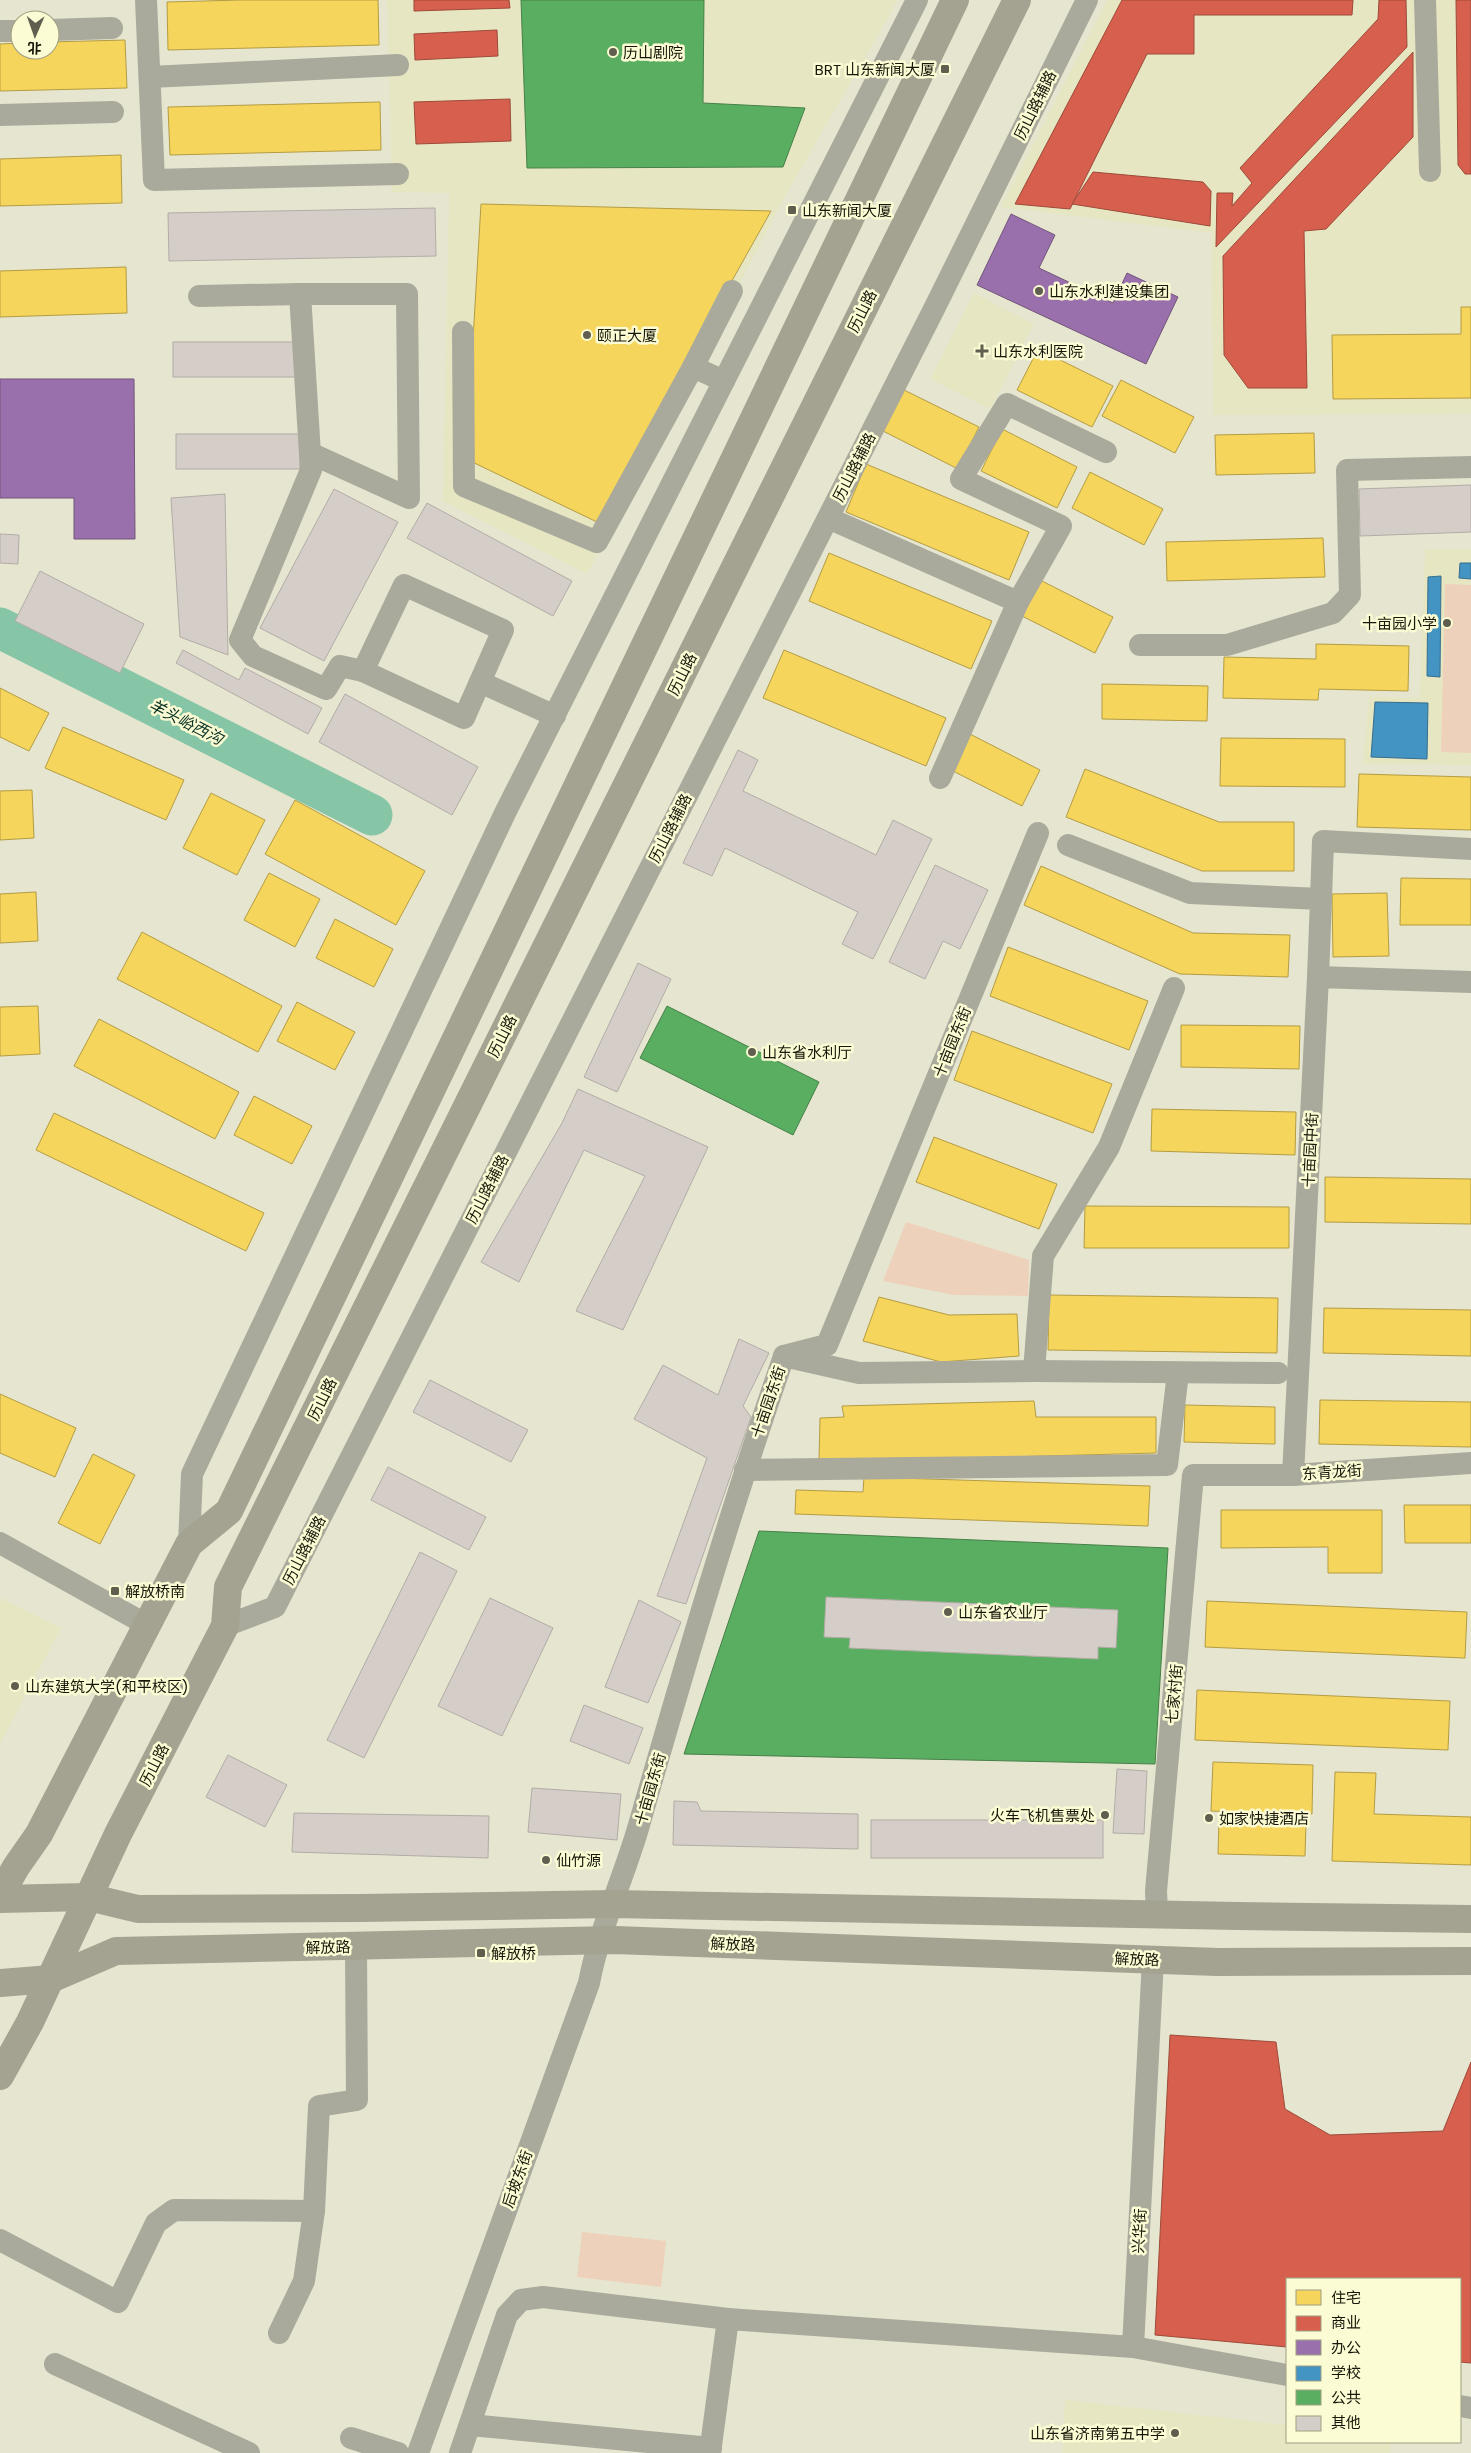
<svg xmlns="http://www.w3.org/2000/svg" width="1471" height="2453" font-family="Poppins,'Noto Sans SC',sans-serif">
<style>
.built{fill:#e6e6c3}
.green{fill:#eed1ba}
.homes{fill:#f6d55c;stroke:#b39c43}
.shops{fill:#d6604d;stroke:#9d4a39}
.offices{fill:#9970ab;stroke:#72557a}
.schools{fill:#4393c3;stroke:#366e8b}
.public{fill:#5aae61;stroke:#468047}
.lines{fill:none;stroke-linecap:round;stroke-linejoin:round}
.river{stroke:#86c6a7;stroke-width:41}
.building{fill:#d5cec8;stroke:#b2aca6}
.minor{stroke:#aaaa9c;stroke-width:22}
.major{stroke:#a4a391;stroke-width:28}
.poi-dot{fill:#5f5e4f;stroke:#fbfbd4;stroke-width:2}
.labels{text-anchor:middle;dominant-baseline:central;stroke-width:5;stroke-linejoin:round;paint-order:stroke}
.poi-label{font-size:15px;fill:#171609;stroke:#fbfbd4;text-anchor:start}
.street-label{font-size:15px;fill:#171609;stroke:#fbfbd4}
.water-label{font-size:16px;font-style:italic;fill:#093325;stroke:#fbfbd4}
</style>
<rect width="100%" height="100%" fill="#e5e5d0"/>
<!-- built -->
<g class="built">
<path d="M 387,0 L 898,0 L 783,200 L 587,574 L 443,501 L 449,193 L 392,192 Z"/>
<path d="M 1107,0 L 1471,0 L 1471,414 L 1213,415 L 1212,233 L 1001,207 Z"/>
<path d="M 974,293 L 1034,324 L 990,409 L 930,379 Z"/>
<path d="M 1425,549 L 1471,549 L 1471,765 L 1363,764 L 1369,697 L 1420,698 Z"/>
<path d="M 0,1598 L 61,1628 L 0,1744 Z"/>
<path d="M 1065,2400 L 1287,2425 L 1287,2442 L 1391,2442 L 1390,2453 L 1062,2453 Z"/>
</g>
<!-- green -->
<g class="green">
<path d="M 1445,584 L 1471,585 L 1471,753 L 1441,752 Z"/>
<path d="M 906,1222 L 1029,1260 L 1028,1296 L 954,1295 L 883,1281 Z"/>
<path d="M 582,2232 L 666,2241 L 661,2287 L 577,2277 Z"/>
</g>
<!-- homes -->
<g class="homes">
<path d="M 240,0 L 378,0 L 379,45 L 168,50 L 167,2 Z"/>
<path d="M 125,40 L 127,88 L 0,91 L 0,44 L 20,43 L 20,50 L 50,50 L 50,42 Z"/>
<path d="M 380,102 L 381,150 L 170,155 L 168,107 Z"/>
<path d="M 121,155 L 122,203 L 0,206 L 0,159 Z"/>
<path d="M 481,204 L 771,211 L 597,522 L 466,459 Z"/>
<path d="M 126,267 L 127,313 L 0,317 L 0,271 Z"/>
<path d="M 1461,307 L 1471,307 L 1471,398 L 1333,399 L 1332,335 L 1461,334 Z"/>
<path d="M 1038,349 L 1113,386 L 1092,427 L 1017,390 Z"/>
<path d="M 1121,380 L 1194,417 L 1175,453 L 1102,416 Z"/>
<path d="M 904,390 L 979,427 L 958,469 L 883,431 Z"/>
<path d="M 1002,429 L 1077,467 L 1057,508 L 981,471 Z"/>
<path d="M 1314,433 L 1315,473 L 1216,475 L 1215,435 Z"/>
<path d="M 866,464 L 1029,532 L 1009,580 L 846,512 Z"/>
<path d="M 1090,472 L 1163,509 L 1144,545 L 1072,508 Z"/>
<path d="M 1323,538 L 1325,577 L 1167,581 L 1166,542 Z"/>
<path d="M 829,553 L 992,621 L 971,669 L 809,601 Z"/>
<path d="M 1040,580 L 1113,617 L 1095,653 L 1022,616 Z"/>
<path d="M 1316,644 L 1409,646 L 1408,691 L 1319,689 L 1318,700 L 1223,698 L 1224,657 L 1316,659 Z"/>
<path d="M 784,650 L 946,718 L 926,766 L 763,698 Z"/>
<path d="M 1102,684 L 1208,686 L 1207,721 L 1102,719 Z"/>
<path d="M 0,688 L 49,713 L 29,751 L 0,737 Z"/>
<path d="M 63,727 L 184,780 L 166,820 L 45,768 Z"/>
<path d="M 968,733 L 1040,770 L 1022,806 L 949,769 Z"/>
<path d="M 1221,738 L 1345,739 L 1345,787 L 1220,786 Z"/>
<path d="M 1085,769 L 1219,822 L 1294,822 L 1294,871 L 1202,871 L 1066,817 Z"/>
<path d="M 1359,774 L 1471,777 L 1471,830 L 1357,827 Z"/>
<path d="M 32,790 L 34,838 L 0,840 L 0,791 Z"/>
<path d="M 211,793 L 265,820 L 237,875 L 183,848 Z"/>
<path d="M 295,800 L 425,871 L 396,925 L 265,854 Z"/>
<path d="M 1041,866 L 1193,933 L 1290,935 L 1288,977 L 1180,974 L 1024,905 Z"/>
<path d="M 269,873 L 320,899 L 295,947 L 244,920 Z"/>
<path d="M 1401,878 L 1471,879 L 1471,925 L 1400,925 Z"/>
<path d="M 36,892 L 38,941 L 0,943 L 0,894 Z"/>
<path d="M 1387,893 L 1389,956 L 1333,957 L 1332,894 Z"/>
<path d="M 335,919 L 393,949 L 374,987 L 316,958 Z"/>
<path d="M 142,932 L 282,1006 L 258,1052 L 117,979 Z"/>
<path d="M 1008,947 L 1148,1001 L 1129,1050 L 990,996 Z"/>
<path d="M 297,1002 L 355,1032 L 335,1070 L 277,1041 Z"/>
<path d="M 38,1006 L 40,1054 L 0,1056 L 0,1007 Z"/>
<path d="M 99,1019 L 239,1092 L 215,1139 L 74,1066 Z"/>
<path d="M 1181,1025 L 1300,1026 L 1299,1069 L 1181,1067 Z"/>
<path d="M 972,1031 L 1112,1084 L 1093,1133 L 954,1080 Z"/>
<path d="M 254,1096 L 312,1126 L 292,1164 L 234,1135 Z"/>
<path d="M 1152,1109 L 1296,1112 L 1295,1155 L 1151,1151 Z"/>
<path d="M 54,1113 L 264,1213 L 246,1251 L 36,1150 Z"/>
<path d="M 934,1137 L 1057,1184 L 1039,1229 L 916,1182 Z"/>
<path d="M 1325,1177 L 1471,1179 L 1471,1224 L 1325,1222 Z"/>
<path d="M 1085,1206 L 1289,1207 L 1289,1248 L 1084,1248 Z"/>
<path d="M 1049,1295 L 1278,1298 L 1277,1353 L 1048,1350 Z"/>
<path d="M 879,1297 L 949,1315 L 1017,1314 L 1019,1356 L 941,1362 L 863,1341 Z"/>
<path d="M 1324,1308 L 1471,1310 L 1471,1356 L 1323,1353 Z"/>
<path d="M 0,1394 L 76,1428 L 55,1477 L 0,1453 Z"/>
<path d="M 1320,1400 L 1471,1402 L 1471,1447 L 1319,1444 Z"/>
<path d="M 1034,1401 L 1036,1417 L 1156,1417 L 1156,1453 L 819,1462 L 820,1418 L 844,1417 L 842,1406 Z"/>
<path d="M 1185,1405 L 1275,1407 L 1275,1444 L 1184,1442 Z"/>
<path d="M 93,1454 L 135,1475 L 100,1544 L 58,1523 Z"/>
<path d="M 864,1477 L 1150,1486 L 1148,1526 L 795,1514 L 796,1490 L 863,1492 Z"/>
<path d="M 1404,1505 L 1471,1505 L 1471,1543 L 1405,1543 Z"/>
<path d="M 1221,1510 L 1382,1510 L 1382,1573 L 1328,1573 L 1328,1547 L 1221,1548 Z"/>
<path d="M 1207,1601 L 1467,1612 L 1465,1658 L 1205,1647 Z"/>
<path d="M 1197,1690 L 1450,1701 L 1448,1750 L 1195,1740 Z"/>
<path d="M 1213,1762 L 1313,1765 L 1312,1814 L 1211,1811 Z"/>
<path d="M 1335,1772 L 1376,1773 L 1374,1814 L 1471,1817 L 1471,1865 L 1332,1861 Z"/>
<path d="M 1219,1821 L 1306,1823 L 1305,1856 L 1218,1854 Z"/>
</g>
<!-- shops -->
<g class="shops">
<path d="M 414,0 L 509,0 L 510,8 L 414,11 Z"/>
<path d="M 1122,0 L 1353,0 L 1352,15 L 1194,15 L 1194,54 L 1147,54 L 1070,209 L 1015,204 Z"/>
<path d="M 1379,0 L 1406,0 L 1407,47 L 1216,247 L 1217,193 L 1233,193 L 1232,206 L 1252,183 L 1240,168 L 1378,19 Z"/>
<path d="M 1456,0 L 1471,0 L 1471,174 L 1465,174 L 1458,165 Z"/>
<path d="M 497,30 L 498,56 L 415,60 L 414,34 Z"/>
<path d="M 1413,52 L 1413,137 L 1326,229 L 1304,231 L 1307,388 L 1248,388 L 1224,355 L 1223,256 Z"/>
<path d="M 510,99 L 511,141 L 416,144 L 414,102 Z"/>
<path d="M 1093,172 L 1203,182 L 1211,191 L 1210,226 L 1072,204 Z"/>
<path d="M 1170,2035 L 1276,2042 L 1285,2109 L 1330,2135 L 1443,2131 L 1471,2062 L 1471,2363 L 1460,2362 L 1460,2279 L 1287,2279 L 1287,2347 L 1155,2335 Z"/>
</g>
<!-- offices -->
<g class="offices">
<path d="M 1011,214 L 1055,235 L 1039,268 L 1113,303 L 1127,273 L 1178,297 L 1146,364 L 977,285 Z"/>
<path d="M 0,379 L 134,379 L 135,539 L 74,539 L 74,498 L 0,498 Z"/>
</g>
<!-- schools -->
<g class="schools">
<path d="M 1460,563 L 1471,563 L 1471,579 L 1459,578 Z"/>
<path d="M 1441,576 L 1440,677 L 1427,676 L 1428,577 Z"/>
<path d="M 1375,702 L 1428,703 L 1427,759 L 1371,757 Z"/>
</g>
<!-- public -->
<g class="public">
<path d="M 521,0 L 704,0 L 703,103 L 805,108 L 783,167 L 527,168 Z"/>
<path d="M 667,1006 L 819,1082 L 793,1135 L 640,1058 Z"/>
<path d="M 759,1531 L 1168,1548 L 1155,1764 L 684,1754 Z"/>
</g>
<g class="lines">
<!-- river -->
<path class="river" d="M 0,628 L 372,815"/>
</g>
<!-- building -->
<g class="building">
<path d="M 435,208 L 436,256 L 169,261 L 168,213 Z"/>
<rect x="173" y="342" width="124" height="35"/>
<rect x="176" y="434" width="124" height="35"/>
<path d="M 1471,485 L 1471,532 L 1360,536 L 1359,489 Z"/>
<path d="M 334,489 L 398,522 L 324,661 L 260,628 Z"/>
<path d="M 225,494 L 228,655 L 180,637 L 171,498 Z"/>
<path d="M 427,503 L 572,581 L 553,616 L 407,538 Z"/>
<path d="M 0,534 L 19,535 L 18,564 L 0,563 Z"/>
<path d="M 40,571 L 144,624 L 120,673 L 15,621 Z"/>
<path d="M 183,650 L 239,680 L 245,668 L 322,708 L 308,734 L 176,663 Z"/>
<path d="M 345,694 L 478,767 L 452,815 L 319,742 Z"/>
<path d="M 738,750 L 758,760 L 743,791 L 876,855 L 893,820 L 932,839 L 873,959 L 842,944 L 858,912 L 725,848 L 712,876 L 683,863 Z"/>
<path d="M 935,865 L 988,890 L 960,949 L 943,941 L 925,979 L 889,962 Z"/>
<path d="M 638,963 L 671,979 L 617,1092 L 584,1077 Z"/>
<path d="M 578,1089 L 708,1147 L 623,1330 L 576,1311 L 645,1176 L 584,1150 L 519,1282 L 481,1262 L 562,1123 Z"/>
<path d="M 739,1339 L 769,1353 L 743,1406 L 751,1417 L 686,1604 L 657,1596 L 707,1458 L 634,1419 L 663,1365 L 718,1395 Z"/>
<path d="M 430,1380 L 528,1430 L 511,1462 L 413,1412 Z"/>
<path d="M 388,1467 L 486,1517 L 469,1550 L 371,1500 Z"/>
<path d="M 420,1552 L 457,1571 L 364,1758 L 327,1740 Z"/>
<path d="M 826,1597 L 1118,1610 L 1116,1648 L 1098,1647 L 1098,1659 L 849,1648 L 850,1638 L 824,1637 Z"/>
<path d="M 490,1598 L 553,1628 L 502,1736 L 438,1706 Z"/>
<path d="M 639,1600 L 681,1622 L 648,1703 L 605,1687 Z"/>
<path d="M 584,1705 L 643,1728 L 629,1764 L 570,1741 Z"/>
<path d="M 228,1755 L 287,1785 L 265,1827 L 206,1797 Z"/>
<path d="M 1117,1769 L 1147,1771 L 1144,1834 L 1113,1833 Z"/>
<path d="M 532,1788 L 621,1794 L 617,1840 L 528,1832 Z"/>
<path d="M 674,1801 L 697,1802 L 701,1811 L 858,1814 L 858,1849 L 673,1845 Z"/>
<path d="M 294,1813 L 489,1816 L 488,1858 L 292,1852 Z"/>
<rect x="871" y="1820" width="232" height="38"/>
</g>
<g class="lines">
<!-- minor -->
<g class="minor">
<path d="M 146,0 L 154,180 L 398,174"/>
<path d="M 1425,0 L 1430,171"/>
<path d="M 50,30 L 112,28"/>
<path d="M 0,31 L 20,31"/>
<path d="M 150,77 L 398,65"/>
<path d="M 0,115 L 113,112"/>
<path d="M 300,294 L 407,294 L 409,498 L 310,453"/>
<path d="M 199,296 L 300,294 L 311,470 L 240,640 L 253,656 L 326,689 L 340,666 L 363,671 L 464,718 L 480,682 L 555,716"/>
<path d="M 463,332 L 464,486 L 597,542 L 693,367 L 724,381"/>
<path d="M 693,367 L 732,291"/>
<path d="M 828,518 L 1018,602 L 940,778"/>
<path d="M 1018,602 L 1061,526 L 961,479 L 1007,404 L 1106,452"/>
<path d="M 1140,645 L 1227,645 L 1333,613 L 1350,595 L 1347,470 L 1471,467"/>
<path d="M 363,671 L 404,585 L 503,630 L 480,682"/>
<path d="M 1068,845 L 1190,893 L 1321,899 L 1318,977"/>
<path d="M 1321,899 L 1323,841 L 1471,849"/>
<path d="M 784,1356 L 827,1345 L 1038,833"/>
<path d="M 788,1357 L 859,1373 L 1034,1371 L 1278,1373"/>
<path d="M 1034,1371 L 1043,1256 L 1109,1147 L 1174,988"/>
<path d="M 745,1470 L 1167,1465 L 1178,1373"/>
<path d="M 1293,1475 L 1318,977 L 1471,982"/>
<path d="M 0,1543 L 147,1625"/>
<path d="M 189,1544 L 192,1474 L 506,811 L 917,0"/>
<path d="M 225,1626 L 275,1607 L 935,307 L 1087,0"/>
<path d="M 1157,1914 L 1156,1891 L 1193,1475 L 1293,1475 L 1471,1463"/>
<path d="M 1153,1959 L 1133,2347 L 1287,2375"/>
<path d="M 0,2240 L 118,2302 L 156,2223 L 174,2210 L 314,2211 L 319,2106 L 357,2100 L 356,1947"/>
<path d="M 279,2333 L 304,2281 L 314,2211"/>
<path d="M 55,2364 L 249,2453"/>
<path d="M 1460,2406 L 1471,2408"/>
<path d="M 470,2425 L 711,2448"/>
<path d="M 351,2438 L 398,2453"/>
<path d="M 418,2453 L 589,1983 C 599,1929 624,1878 639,1825 C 684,1668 730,1511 784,1356"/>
<path d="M 460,2453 L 507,2315 L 521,2300 L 543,2297 L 728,2319"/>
<path d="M 710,2453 L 728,2319 L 1133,2347"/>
</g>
<!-- major -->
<g class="major">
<path d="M 0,1895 L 16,1867 L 39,1834 L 189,1544 L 229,1511 L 955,0"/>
<path d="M 0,1899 L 88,1897 L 138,1909 L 361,1908 L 613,1904 L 1238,1916 L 1471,1919"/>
<path d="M 0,1983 L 51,1979 L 116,1951 L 615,1940 L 1217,1962 L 1471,1961"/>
<path d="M 0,2076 L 30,2022 L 118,1834 L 225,1626 L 228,1587 L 1017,0"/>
</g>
</g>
<!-- markers -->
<g class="poi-dot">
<circle cx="613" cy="52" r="5"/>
<rect x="940" y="64" width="10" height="10" rx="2.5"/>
<rect x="787" y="205" width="10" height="10" rx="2.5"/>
<circle cx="1039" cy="291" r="5"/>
<circle cx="587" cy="335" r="5"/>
<path d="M979.5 343.5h5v5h5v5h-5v5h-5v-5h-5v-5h5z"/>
<circle cx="1447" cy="623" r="5"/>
<circle cx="752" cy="1052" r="5"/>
<rect x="110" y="1586" width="10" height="10" rx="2.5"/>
<circle cx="948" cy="1612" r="5"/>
<circle cx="15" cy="1686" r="5"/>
<circle cx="1105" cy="1815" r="5"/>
<circle cx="1209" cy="1818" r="5"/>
<circle cx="546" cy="1860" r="5"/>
<rect x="476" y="1948" width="10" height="10" rx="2.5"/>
<circle cx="1175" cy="2433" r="5"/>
</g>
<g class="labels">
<!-- poi labels -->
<g class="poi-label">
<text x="623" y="52">历山剧院</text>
<text x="935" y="69" text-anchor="end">BRT 山东新闻大厦</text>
<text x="802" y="210">山东新闻大厦</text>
<text x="1049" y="291">山东水利建设集团</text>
<text x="597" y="335">颐正大厦</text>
<text x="993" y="351">山东水利医院</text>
<text x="1437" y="623" text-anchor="end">十亩园小学</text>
<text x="762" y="1052">山东省水利厅</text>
<text x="125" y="1591">解放桥南</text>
<text x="958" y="1612">山东省农业厅</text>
<text x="25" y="1686">山东建筑大学(和平校区)</text>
<text x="1095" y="1815" text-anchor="end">火车飞机售票处</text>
<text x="1219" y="1818">如家快捷酒店</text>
<text x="556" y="1860">仙竹源</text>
<text x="491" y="1953">解放桥</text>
<text x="1165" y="2433" text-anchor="end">山东省济南第五中学</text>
</g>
<!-- street labels -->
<g class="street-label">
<text transform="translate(1035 105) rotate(-64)">历山路辅路</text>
<text transform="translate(862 311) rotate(-64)">历山路</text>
<text transform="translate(854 467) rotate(-63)">历山路辅路</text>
<text transform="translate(682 674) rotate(-64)">历山路</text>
<text transform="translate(670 828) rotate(-63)">历山路辅路</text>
<text transform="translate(502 1036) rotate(-64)">历山路</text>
<text transform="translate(952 1042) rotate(-68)">十亩园东街</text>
<text transform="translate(1310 1150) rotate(-87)">十亩园中街</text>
<text transform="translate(487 1189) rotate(-63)">历山路辅路</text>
<text transform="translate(322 1399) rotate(-64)">历山路</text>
<text transform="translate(768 1402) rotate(-71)">十亩园东街</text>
<text transform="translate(1332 1472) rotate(-4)">东青龙街</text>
<text transform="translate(304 1550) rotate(-63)">历山路辅路</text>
<text transform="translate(1174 1694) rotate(-85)">七家村街</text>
<text transform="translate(154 1765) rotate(-63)">历山路</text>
<text transform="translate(650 1789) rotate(-74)">十亩园东街</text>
<text transform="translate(733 1944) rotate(2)">解放路</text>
<text transform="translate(328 1947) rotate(-1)">解放路</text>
<text transform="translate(1137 1959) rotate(2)">解放路</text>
<text transform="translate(517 2179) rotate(-70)">后坡东街</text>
<text transform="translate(1139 2231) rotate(-87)">兴华街</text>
</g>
<!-- water labels -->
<g class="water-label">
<text transform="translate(186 722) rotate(27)">羊头峪西沟</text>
</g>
</g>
<!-- legend -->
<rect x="1286" y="2278" width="175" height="165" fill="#fbfbd4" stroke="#a09f83"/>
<rect x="1296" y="2290" width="25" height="15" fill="#f6d55c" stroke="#a09f83"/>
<text x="1331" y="2303" font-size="15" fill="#171609">住宅</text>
<rect x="1296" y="2316" width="25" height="15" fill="#d6604d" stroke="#a09f83"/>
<text x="1331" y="2328" font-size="15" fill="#171609">商业</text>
<rect x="1296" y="2340" width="25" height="15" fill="#9970ab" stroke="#a09f83"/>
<text x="1331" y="2353" font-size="15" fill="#171609">办公</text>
<rect x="1296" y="2366" width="25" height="15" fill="#4393c3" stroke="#a09f83"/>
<text x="1331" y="2378" font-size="15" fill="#171609">学校</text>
<rect x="1296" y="2390" width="25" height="15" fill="#5aae61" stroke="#a09f83"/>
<text x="1331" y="2403" font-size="15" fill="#171609">公共</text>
<rect x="1296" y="2416" width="25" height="15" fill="#d5cec8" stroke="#a09f83"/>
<text x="1331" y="2428" font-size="15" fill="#171609">其他</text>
<!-- north arrow -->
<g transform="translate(35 35) rotate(182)"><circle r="24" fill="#fbfbd4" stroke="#a09f83"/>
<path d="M0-4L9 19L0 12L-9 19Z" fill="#5f5e4f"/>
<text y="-8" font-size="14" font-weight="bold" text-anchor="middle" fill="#171609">北</text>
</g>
</svg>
